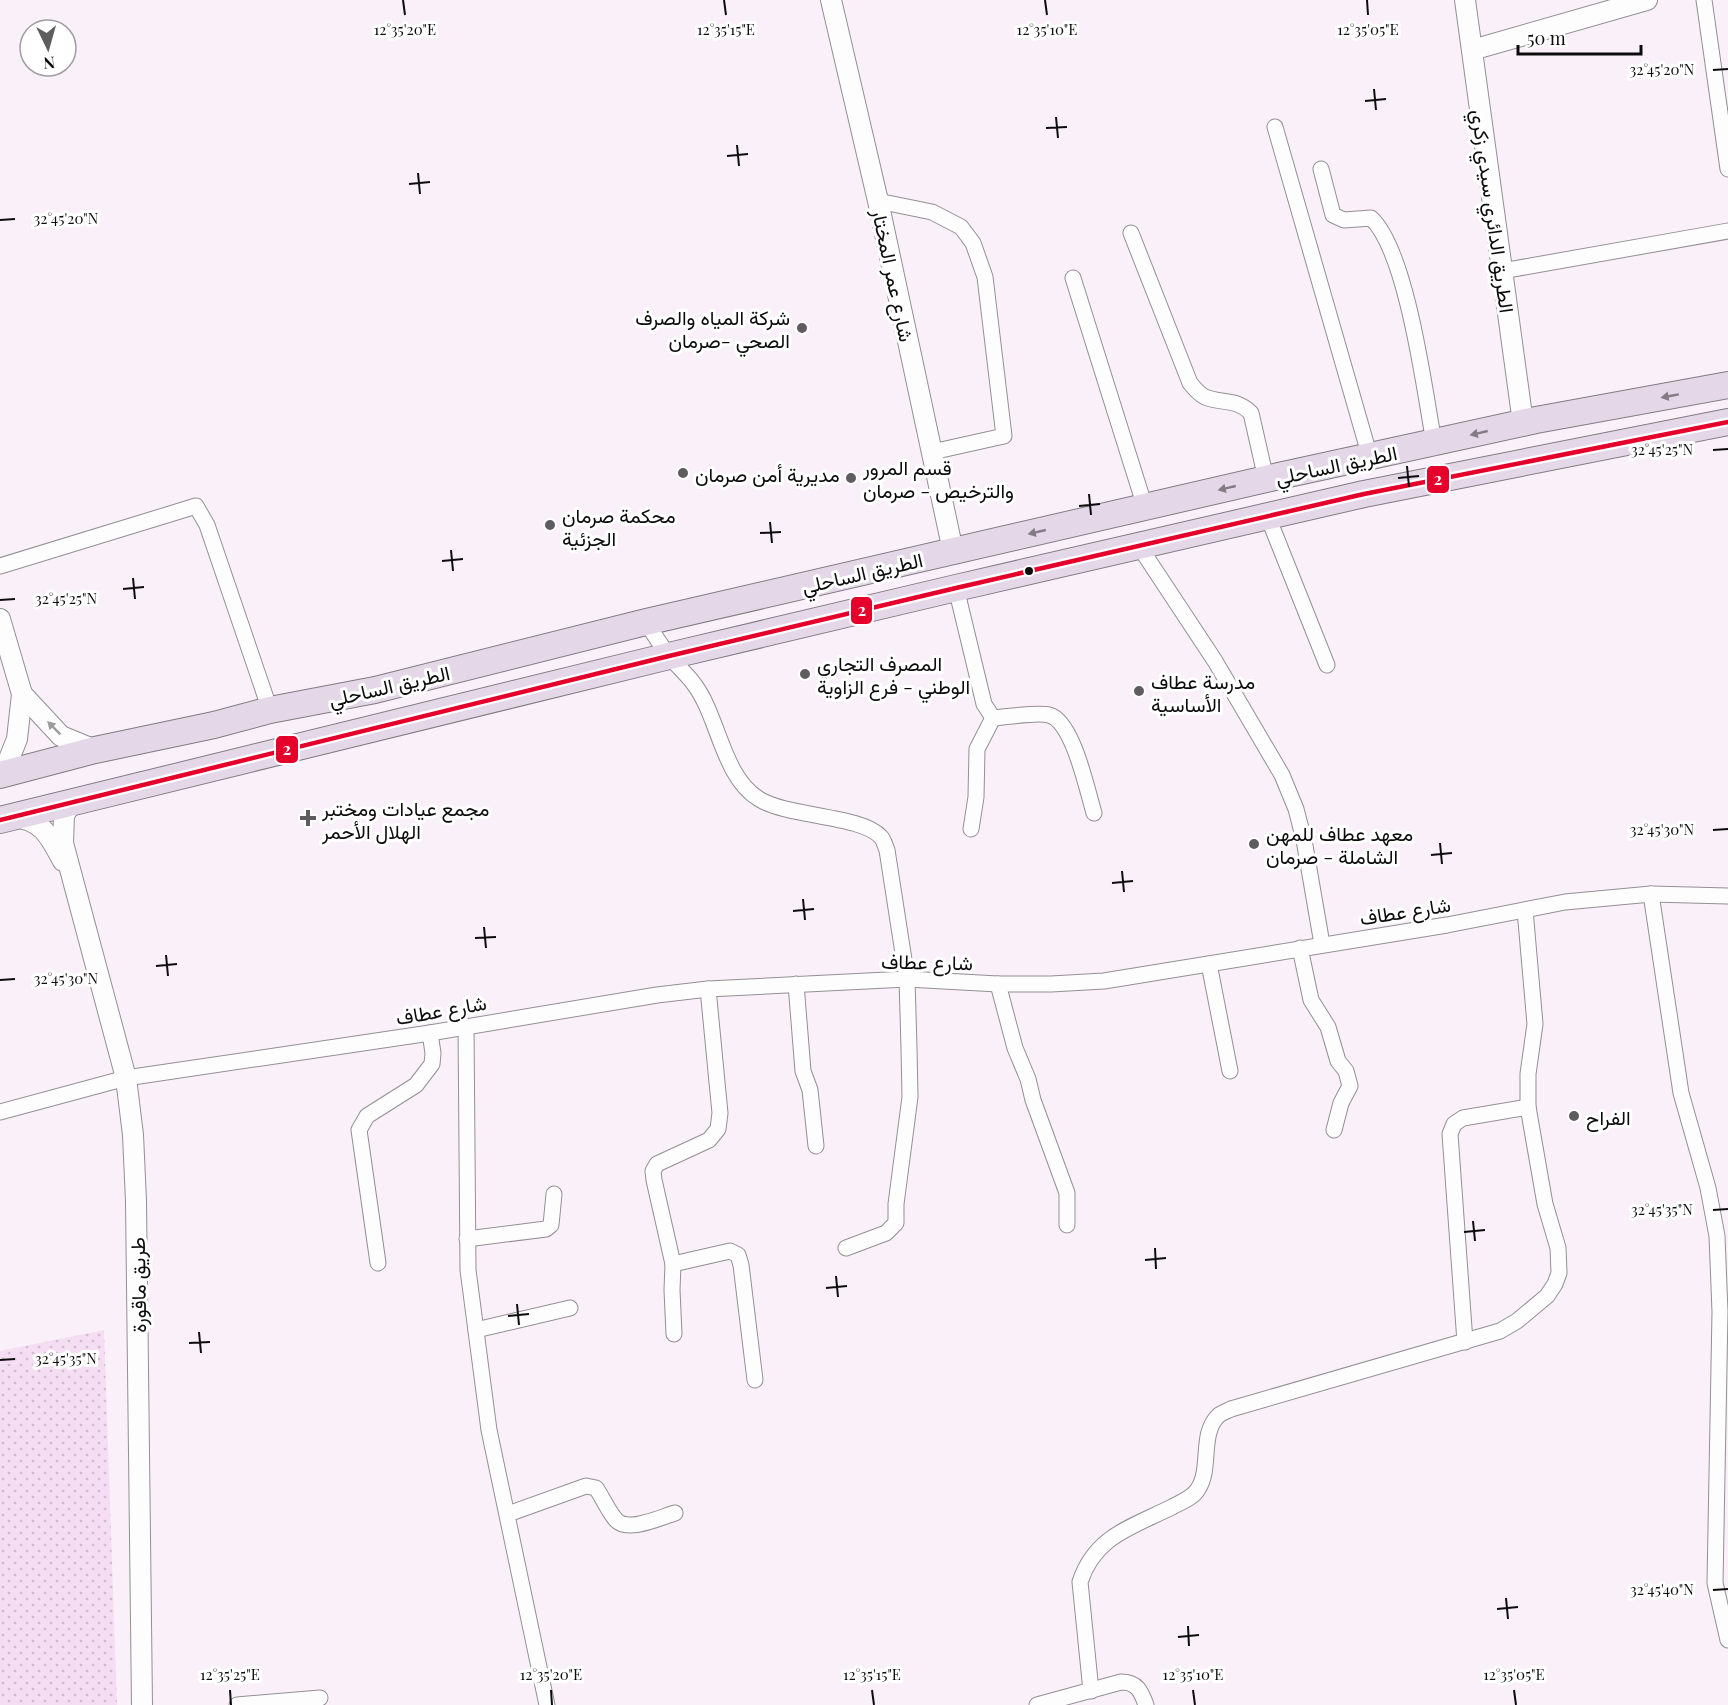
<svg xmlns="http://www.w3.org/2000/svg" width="1728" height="1705" font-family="'Playfair Display',Vazirmatn,serif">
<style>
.farmland{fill:url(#farmland-dots)}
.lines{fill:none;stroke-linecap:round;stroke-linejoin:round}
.minor-casing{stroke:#938f93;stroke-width:17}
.tertiary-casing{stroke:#938f93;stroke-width:22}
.trunk-casing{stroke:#807c80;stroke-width:28}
.minor{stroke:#fefdfe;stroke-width:15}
.tertiary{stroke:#fefdfe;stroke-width:20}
.trunk{stroke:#e4d8e8;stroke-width:26}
.bus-1-casing{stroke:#fff;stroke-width:9}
.bus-1{stroke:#e4002b;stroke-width:4.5}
.oneway{fill:#837c85}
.oneway2{fill:#9d9d9d}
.ticks{fill:none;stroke:#0c0c0c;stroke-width:2}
.poi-dot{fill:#5f5c5f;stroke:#fff;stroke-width:2}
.bus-dot{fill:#0c0c0c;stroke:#fff;stroke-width:2}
.labels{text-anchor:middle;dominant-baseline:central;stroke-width:6;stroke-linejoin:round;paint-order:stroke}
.street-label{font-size:20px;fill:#0c0c0c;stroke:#fff}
.poi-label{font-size:20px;fill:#0c0c0c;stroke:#fff;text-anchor:start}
.ticks-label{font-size:15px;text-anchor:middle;fill:#0c0c0c;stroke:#fff;stroke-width:6;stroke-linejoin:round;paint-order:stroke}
.line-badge{stroke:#fff;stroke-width:2}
.badge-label{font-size:16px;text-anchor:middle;font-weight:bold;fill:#fff}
</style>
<defs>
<pattern id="farmland-dots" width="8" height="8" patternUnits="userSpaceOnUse" patternTransform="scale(1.5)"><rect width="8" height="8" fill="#f5ddf4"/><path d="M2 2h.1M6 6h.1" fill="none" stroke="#d1bcd0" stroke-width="1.8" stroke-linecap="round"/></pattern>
</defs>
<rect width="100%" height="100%" fill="#faf0fa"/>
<!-- farmland -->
<path class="farmland" d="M 104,1330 L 117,1705 L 0,1705 L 0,1351 Z"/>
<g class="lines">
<defs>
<g id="minor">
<path d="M 1704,0 L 1728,169"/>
<path d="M 1275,127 L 1370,457"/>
<path d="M 1321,169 L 1333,215 L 1344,220 L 1371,218 C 1407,251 1425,393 1434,443"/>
<path d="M 878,201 L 932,212 L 961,227 L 973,243 L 985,277 L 1004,436 L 932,452"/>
<path d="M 1131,233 L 1190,383 C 1194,388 1199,394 1205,397 C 1222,404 1236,398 1251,413 L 1266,479"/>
<path d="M 1502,271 L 1728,231"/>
<path d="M 1073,278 L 1145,507"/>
<path d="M 1268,517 L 1327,665"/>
<path d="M 1139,546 L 1215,661 L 1282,775 L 1296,809 L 1304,840 L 1322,944"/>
<path d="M 0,566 L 196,506 L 207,525 L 270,710"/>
<path d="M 956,588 L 984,704 L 993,718 C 1007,717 1038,712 1049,715 C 1073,721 1087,790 1094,813"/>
<path d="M 646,622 C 654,634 661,646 670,657 C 677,666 687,674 694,684 C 719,717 722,776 759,799 C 788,817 861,815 881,837 C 884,840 885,846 887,850 L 907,979 L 909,1048 L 910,1097 L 896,1204 L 896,1223 L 886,1233 L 846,1248"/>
<path d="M 971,829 L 976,797 L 977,749 L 993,718"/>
<path d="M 1651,894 L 1681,1093 L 1708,1188 L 1717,1236 L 1720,1312 L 1715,1583 L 1728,1640"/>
<path d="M 1300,948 L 1311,1000 L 1328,1027 L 1338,1061 L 1346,1071 L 1350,1086 L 1341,1103 L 1334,1130"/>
<path d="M 1209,964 L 1230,1071"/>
<path d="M 796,984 L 803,1071 L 810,1090 L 816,1146"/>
<path d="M 998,984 L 1015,1048 L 1028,1079 L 1033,1100 L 1067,1193 L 1067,1225"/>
<path d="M 466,1026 L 468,1270 L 489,1430 L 547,1705"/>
<path d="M 0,1112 L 126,1078 L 430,1033 L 657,995 L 708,989 L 907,979 L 998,984 L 1051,984 L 1104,981 L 1447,925 L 1565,902 L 1651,894 L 1728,896"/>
<path d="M 467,1239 L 546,1229 L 551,1225 L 554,1194"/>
<path d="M 378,1263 L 359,1130 L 367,1116 L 416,1085 L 432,1064 L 433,1053 L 430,1033"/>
<path d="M 673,1264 L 730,1251 L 738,1255 L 741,1265 L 755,1380"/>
<path d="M 476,1330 L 570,1308"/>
<path d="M 674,1334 L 672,1290 L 673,1264 L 654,1180 L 653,1171 L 657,1164 L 709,1140 L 718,1129 L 720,1113 L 708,989"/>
<path d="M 1465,1342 L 1450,1134 L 1454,1124 L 1463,1118 L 1528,1107"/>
<path d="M 508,1514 L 586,1486 L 596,1488 C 603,1498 608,1511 616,1520 C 628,1533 661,1517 675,1513"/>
<path d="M 1091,1691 L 1080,1582 C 1095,1536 1132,1527 1172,1507 C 1181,1502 1193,1498 1198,1489 C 1212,1468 1199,1433 1219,1415 C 1222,1413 1227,1411 1231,1409 L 1500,1331 L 1517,1321 L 1547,1296 L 1555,1284 L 1559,1273 L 1558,1248 L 1545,1204 L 1528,1107 L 1528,1074 L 1535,1024 L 1525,910"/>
<path d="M 237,1705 L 320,1698"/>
<path d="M 1037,1705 L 1121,1682 C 1137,1682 1141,1691 1146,1705"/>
</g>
<g id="tertiary">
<path d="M 831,0 L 878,201 L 953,551"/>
<path d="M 1465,0 L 1523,423"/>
<path d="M 1472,50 L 1647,0"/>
<path d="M 0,619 L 22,694 L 17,739 L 7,764 L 0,769"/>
<path d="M 22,694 L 61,736 L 95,750"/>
<path d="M 72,803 L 64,815 L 63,843 L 126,1078 L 133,1135 L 136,1201 L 142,1705"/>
<path d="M 14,817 C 43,820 50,837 63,861"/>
</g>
<g id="trunk">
<path d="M 0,775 L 95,750 L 214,725 L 270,710 L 375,690 L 646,622 L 1279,476 L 1536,420 L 1728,385"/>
<path d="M 0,820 L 669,656 L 956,588 L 1364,494 L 1728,422"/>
</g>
</defs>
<!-- minor casing -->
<use href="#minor" class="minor-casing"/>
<!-- tertiary casing -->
<use href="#tertiary" class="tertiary-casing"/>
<!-- trunk casing -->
<use href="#trunk" class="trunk-casing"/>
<!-- minor -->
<use href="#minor" class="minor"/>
<!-- tertiary -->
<use href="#tertiary" class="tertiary"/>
<!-- trunk -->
<use href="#trunk" class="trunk"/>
<defs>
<path id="bus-1" d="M 0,820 L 669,656 L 956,588 L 1364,494 L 1728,422"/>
</defs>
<!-- bus-1 casing -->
<use href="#bus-1" class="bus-1-casing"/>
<!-- bus-1 -->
<use href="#bus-1" class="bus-1"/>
</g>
<!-- one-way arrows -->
<defs><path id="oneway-solid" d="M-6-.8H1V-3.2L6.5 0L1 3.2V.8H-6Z" transform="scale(1.5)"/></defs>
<g class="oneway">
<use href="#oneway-solid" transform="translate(1670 396) rotate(170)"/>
<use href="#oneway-solid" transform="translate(1479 433) rotate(167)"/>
<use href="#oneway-solid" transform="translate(1227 488) rotate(167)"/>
<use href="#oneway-solid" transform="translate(1037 532) rotate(167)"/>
</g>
<use class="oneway2" href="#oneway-solid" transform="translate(54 728) rotate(-135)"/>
<!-- ticks -->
<path class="ticks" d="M 403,0 L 405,15M 724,0 L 726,15M 1045,0 L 1047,15M 1367,0 L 1368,15M 1713,70 L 1728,69M 1374,89 L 1376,110M 1365,101 L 1386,99M 1056,117 L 1058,138M 1046,128 L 1067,127M 737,145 L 739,166M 727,156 L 748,154M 418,173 L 420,194M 409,184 L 430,182M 0,220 L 15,219M 1713,450 L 1728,449M 1407,466 L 1409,487M 1398,478 L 1419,476M 1089,494 L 1091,515M 1079,506 L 1100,504M 770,522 L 772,543M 760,533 L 781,532M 451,550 L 453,571M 442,561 L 463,559M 133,578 L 135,599M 123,589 L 144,587M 0,600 L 15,599M 1713,830 L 1728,829M 1440,843 L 1442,864M 1431,855 L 1452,853M 1122,871 L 1124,892M 1112,883 L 1133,881M 803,899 L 805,920M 793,911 L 814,909M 484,927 L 486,948M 475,938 L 496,937M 166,955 L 168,976M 156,966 L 177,964M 0,980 L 15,979M 1713,1210 L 1728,1209M 1473,1221 L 1475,1241M 1464,1232 L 1485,1230M 1155,1248 L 1156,1269M 1145,1260 L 1166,1258M 836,1276 L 838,1297M 826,1288 L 847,1286M 517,1304 L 519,1325M 508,1316 L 529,1314M 199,1332 L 201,1353M 189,1343 L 210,1342M 0,1360 L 15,1359M 1713,1590 L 1728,1589M 1506,1598 L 1508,1619M 1497,1609 L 1518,1607M 1188,1626 L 1189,1646M 1178,1637 L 1199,1635M 230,1690 L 231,1705M 551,1690 L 552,1705M 872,1690 L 874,1705M 1193,1690 L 1195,1705M 1514,1690 L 1516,1705"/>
<!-- markers -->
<g class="poi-dot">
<circle cx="802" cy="328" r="6"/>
<circle cx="683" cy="473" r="6"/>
<circle cx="851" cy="478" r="6"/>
<circle cx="550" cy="525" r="6"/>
<circle cx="805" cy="674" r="6"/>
<circle cx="1139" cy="691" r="6"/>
<path d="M305 809h6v6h6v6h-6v6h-6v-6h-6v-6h6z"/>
<circle cx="1254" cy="844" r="6"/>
<circle cx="1574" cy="1116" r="6"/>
</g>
<circle class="bus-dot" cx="1029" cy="571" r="5"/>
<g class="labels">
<!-- street labels -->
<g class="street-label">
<text transform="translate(1494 211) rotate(82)">الطريق الدائري سيدي زكري</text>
<text transform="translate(894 275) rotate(78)">شارع عمر المختار</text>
<text transform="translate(1336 464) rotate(-12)">الطريق الساحلي</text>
<text transform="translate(862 572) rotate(-13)">الطريق الساحلي</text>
<text transform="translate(389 685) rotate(-13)">الطريق الساحلي</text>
<text transform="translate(1405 910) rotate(-9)">شارع عطاف</text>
<text transform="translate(927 961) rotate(1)">شارع عطاف</text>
<text transform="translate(441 1009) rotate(-10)">شارع عطاف</text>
<text transform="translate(137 1285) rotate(-91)">طريق ماقورة</text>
</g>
<!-- poi labels -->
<g class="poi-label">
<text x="790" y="316" text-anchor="end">شركة المياه والصرف<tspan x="790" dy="23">الصحي -صرمان</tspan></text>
<text x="863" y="466">قسم المرور<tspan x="863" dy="23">والترخيص - صرمان</tspan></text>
<text x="695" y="473">مديرية أمن صرمان</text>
<text x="562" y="514">محكمة صرمان<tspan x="562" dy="23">الجزئية</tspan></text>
<text x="817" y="662">المصرف التجاري<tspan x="817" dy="23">الوطني - فرع الزاوية</tspan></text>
<text x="1151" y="680">مدرسة عطاف<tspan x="1151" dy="23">الأساسية</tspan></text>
<text x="322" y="807">مجمع عيادات ومختبر<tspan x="322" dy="23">الهلال الأحمر</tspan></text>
<text x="1266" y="832">معهد عطاف للمهن<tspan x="1266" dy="23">الشاملة - صرمان</tspan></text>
<text x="1586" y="1116">الفراح</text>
</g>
</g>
<g class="ticks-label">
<text x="405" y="35">12°35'20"E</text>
<text x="726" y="35">12°35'15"E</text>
<text x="1047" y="35">12°35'10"E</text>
<text x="1368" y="35">12°35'05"E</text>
<text x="1662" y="75">32°45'20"N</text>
<text x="66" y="224">32°45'20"N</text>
<text x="1662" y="455">32°45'25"N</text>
<text x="66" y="604">32°45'25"N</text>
<text x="1662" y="835">32°45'30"N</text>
<text x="66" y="984">32°45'30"N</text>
<text x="1662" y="1215">32°45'35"N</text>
<text x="66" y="1364">32°45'35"N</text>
<text x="1662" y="1595">32°45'40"N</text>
<text x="230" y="1680">12°35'25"E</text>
<text x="551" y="1680">12°35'20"E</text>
<text x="872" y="1680">12°35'15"E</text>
<text x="1193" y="1680">12°35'10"E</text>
<text x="1514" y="1680">12°35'05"E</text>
</g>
<g class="line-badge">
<rect x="1426" y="465" width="24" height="29" rx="6" fill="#e4002b"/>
<rect x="850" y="596" width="23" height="29" rx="6" fill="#e4002b"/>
<rect x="275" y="735" width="24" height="29" rx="6" fill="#e4002b"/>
</g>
<g class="badge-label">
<text x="1438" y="485">2</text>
<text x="862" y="616">2</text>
<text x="287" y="755">2</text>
</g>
<!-- north arrow -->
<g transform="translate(48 48) rotate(175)"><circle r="28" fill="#ffffff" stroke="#9e9e9e" stroke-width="1.5"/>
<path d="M0-4.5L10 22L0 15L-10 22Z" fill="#5f5c5f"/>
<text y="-9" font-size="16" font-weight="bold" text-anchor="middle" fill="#0c0c0c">N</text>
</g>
<!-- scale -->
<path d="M1518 45v9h123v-9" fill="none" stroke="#0c0c0c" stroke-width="3"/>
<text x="1527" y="45" font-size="18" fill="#0c0c0c" stroke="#ffffff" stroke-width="4.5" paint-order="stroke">50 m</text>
</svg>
